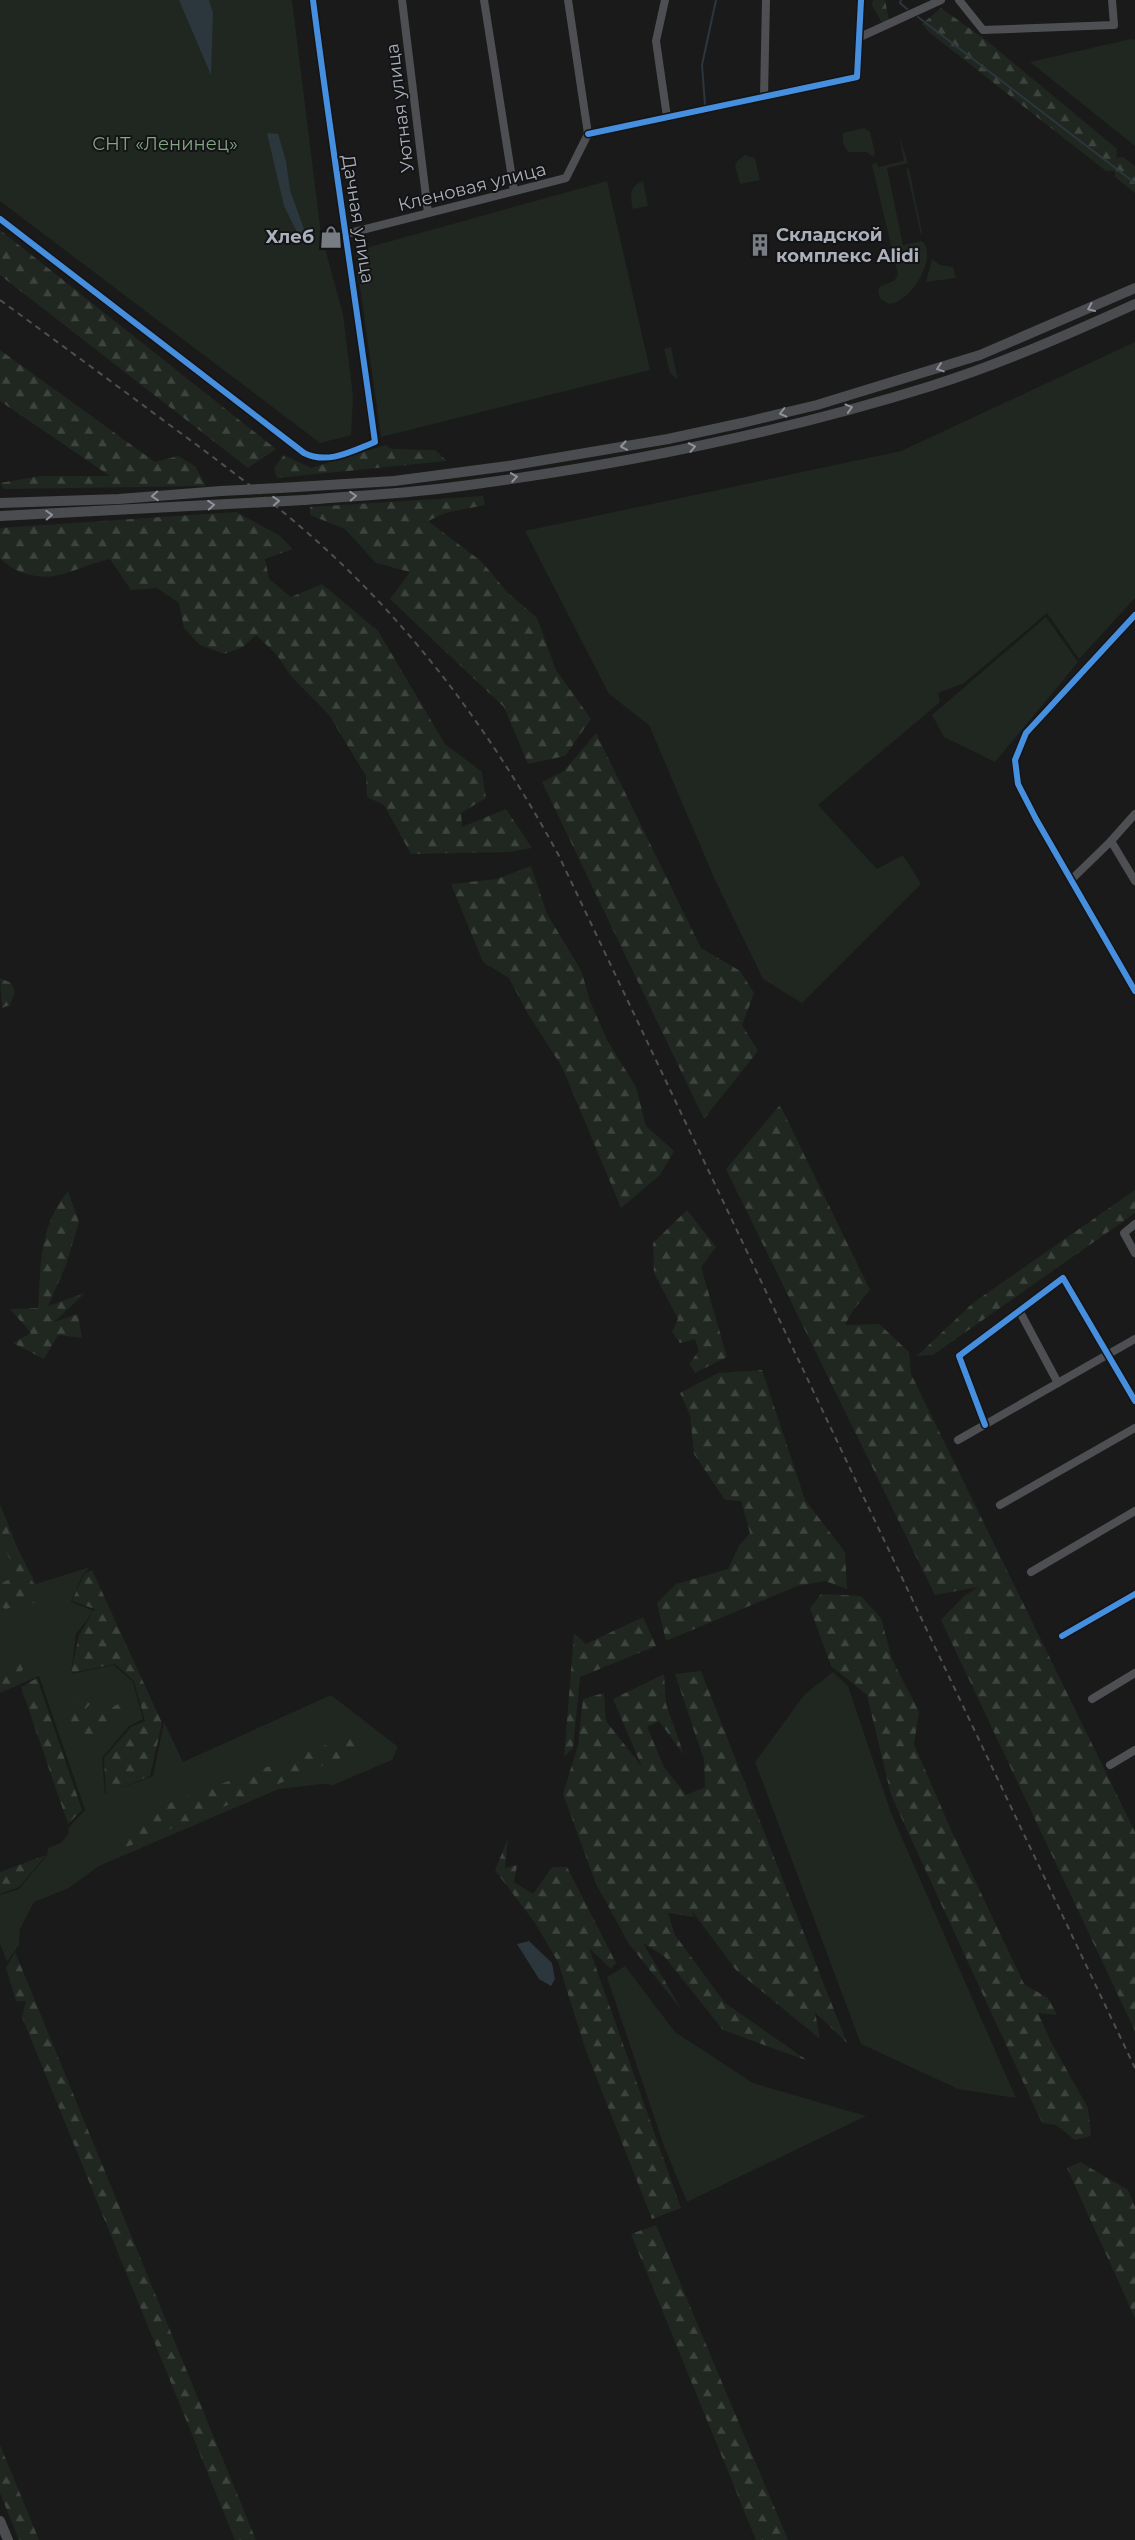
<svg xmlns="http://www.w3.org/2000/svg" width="1135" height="2540" font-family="Montserrat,sans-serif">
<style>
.green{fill:#1f2720}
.forest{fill:url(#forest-firs)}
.water{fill:#2c363d}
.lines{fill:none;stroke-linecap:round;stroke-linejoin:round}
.stream{stroke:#2c363d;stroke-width:2}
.minor{stroke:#4e4f53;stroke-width:8}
.major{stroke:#4b4c4f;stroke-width:10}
.rail{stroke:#4e4f52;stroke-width:2;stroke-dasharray:6 5;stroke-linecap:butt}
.major-bridge{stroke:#4b4c4f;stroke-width:10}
.cycleway-casing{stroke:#141416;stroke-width:9}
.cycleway{stroke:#468fdf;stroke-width:6}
.oneway{stroke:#8e929b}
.labels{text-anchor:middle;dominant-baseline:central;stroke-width:4;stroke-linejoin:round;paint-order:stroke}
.street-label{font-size:18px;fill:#abb0bb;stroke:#141416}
.park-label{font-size:18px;fill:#81a682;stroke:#141416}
.poi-label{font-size:18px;font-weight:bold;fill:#abb0bb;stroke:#141416;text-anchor:start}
</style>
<defs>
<pattern id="forest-firs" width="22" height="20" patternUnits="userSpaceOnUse" patternTransform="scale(1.25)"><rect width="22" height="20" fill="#1f2720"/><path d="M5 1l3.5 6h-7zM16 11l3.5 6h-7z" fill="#3d443e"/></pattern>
</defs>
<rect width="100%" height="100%" fill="#1a1a1a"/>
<!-- green -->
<g class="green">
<path d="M 0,0 L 292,0 L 321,234 L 343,314 L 353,396 L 351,435 L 320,443 L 0,201 Z"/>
<path d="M 1131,39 L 1135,40 L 1135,146 L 1030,62 Z"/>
<path d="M 864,128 L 870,132 L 875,153 L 874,157 L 866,152 L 848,152 L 843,143 L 843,133 Z"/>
<path d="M 899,135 L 908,163 L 887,168 L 903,245 L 922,241 C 938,256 913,301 889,304 L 880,298 L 878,290 L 881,286 L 894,281 L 898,275 L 872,165 L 877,162 L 878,167 L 904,161 Z"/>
<path d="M 745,155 L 755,158 L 760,180 L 740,184 L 735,165 L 738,160 Z"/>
<path d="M 906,168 L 909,169 L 922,232 L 921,235 Z"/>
<path d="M 607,181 L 650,370 L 381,437 L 355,251 Z"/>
<path d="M 643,181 L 648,206 L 633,209 C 630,197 629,186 643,181 Z"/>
<path d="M 932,259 L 940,265 L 953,267 L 956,278 L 926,282 Z"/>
<path d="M 1135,342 L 1135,598 L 1079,659 L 1047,613 L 964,683 L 938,693 L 940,702 L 818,805 L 877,869 L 903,855 L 921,884 L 802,1003 L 763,979 L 715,880 L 649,725 L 609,694 L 525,531 L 901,451 Z"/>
<path d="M 671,347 L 678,380 L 670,373 L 664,349 Z"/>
<path d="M 1046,617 L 1078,662 L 995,762 L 944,737 L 932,715 Z"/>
<path d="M 0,1504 L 18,1549 L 36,1584 L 90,1567 L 83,1574 L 71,1602 L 94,1611 L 76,1634 L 71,1674 L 114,1665 L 133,1682 L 143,1719 L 129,1726 L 102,1758 L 105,1794 L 153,1776 L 164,1722 L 183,1762 L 331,1695 L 398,1747 L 392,1760 L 333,1785 L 323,1784 L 279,1789 L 99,1866 L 69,1888 L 34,1902 L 20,1929 L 19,1945 L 7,1962 L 0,1944 L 0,1895 L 19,1889 L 47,1855 L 48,1848 L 61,1843 L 69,1833 L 68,1828 L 85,1810 L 39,1676 L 0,1693 Z"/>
<path d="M 833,1672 L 848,1686 L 891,1813 L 1016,2098 L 958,2089 L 861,2044 L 755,1762 L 805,1694 Z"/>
<path d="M 625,1966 L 675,2032 L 753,2083 L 866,2116 L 687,2202 L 664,2146 L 607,1977 Z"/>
</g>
<!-- forest -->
<g class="forest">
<path d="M 873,0 L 885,0 L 889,20 L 882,23 L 872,5 Z"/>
<path d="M 941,8 L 987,41 L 1117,149 L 1116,158 L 1123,157 L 1135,166 L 1135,193 L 1115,177 L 1115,171 L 1106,171 L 930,33 L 922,24 Z"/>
<path d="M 0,230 L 276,449 L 248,468 L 0,275 Z"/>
<path d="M 0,350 L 155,462 L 178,456 L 195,466 L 206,486 L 4,489 L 0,483 L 40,476 L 110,476 L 0,401 Z"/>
<path d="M 386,445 L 391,449 L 435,450 L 447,461 L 277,478 L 274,468 L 284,455 L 311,468 Z"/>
<path d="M 483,496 L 485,505 L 445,513 L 428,521 L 482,562 L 507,592 L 537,618 L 556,670 L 591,719 L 565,756 L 528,764 L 504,707 L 390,599 L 410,572 L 376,563 L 345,529 L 310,515 L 310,507 Z"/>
<path d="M 236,512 L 279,535 L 293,549 L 265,559 L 269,579 L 291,597 L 322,584 L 378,631 L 445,744 L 482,772 L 486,798 L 461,813 L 462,827 L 506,809 L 532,848 L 509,852 L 411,854 L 384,805 L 367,797 L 366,776 L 329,715 L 291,676 L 276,654 L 256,635 L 243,647 L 224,654 L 200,645 L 184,628 L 179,603 L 157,588 L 131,590 L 110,559 C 91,563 72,573 54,576 C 36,579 12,572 0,558 L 0,528 Z"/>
<path d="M 596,733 L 701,948 L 740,971 L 754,993 L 742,1025 L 758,1051 L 704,1119 L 542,782 L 564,771 Z"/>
<path d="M 531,866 L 547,914 L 581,970 L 590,1001 L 607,1040 L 636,1087 L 646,1126 L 674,1151 L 660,1175 L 621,1208 L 562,1067 L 528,1014 L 509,978 L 483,962 L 451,884 L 497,879 Z"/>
<path d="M 0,978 L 11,983 L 15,992 L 10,1005 L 2,1008 Z"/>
<path d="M 780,1105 L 870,1290 L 853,1310 L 845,1325 L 879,1324 L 909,1352 L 911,1374 L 1135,1832 L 1135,2031 L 941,1620 L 964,1596 L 979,1587 L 935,1595 L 726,1169 Z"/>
<path d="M 1135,1190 L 1135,1213 L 933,1355 L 917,1356 L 973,1303 Z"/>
<path d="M 68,1191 L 79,1222 L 66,1265 L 48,1306 L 85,1293 L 54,1322 L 78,1314 L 82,1338 L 58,1335 L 44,1359 L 13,1343 L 31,1333 L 10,1309 L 38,1308 C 41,1264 39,1227 68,1191 Z"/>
<path d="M 687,1210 L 716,1247 L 701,1267 L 727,1357 L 695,1373 L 689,1364 L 699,1351 L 695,1339 L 680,1343 L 672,1332 L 678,1319 L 654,1273 L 653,1243 Z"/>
<path d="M 762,1370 L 805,1500 L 845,1552 L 847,1589 L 825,1581 L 797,1586 L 666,1641 L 657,1603 L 676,1584 L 728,1569 L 739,1546 L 750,1533 L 741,1501 L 725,1500 L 694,1454 L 690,1415 L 680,1393 L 718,1373 Z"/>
<path d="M 0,1512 L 26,1571 L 44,1601 L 5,1609 L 0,1606 L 0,1584 L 16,1576 L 0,1534 Z"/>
<path d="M 92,1570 L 162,1723 L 150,1776 L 106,1794 L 104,1758 L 131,1727 L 145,1721 L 134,1681 L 115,1664 L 71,1673 L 79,1635 L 95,1609 L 72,1601 L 84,1574 Z"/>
<path d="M 821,1594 L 861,1596 L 881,1618 L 892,1659 L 919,1712 L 914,1744 L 952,1832 L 1024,1984 L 1048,1998 L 1057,2015 L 1038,2013 L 1051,2042 L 1088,2108 L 1091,2136 L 1075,2140 L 1056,2125 L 1042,2123 L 891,1795 L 867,1695 L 831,1666 L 810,1608 Z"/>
<path d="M 643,1617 L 656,1646 L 580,1677 L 573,1748 L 564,1757 L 574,1633 L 586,1644 Z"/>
<path d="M 13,1657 L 25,1666 L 15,1681 L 0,1689 L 0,1680 L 5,1677 L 0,1678 L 0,1669 L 8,1666 Z"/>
<path d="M 701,1671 L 847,2043 L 815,2012 L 820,2039 L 736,1970 L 692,1911 L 694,1917 L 668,1913 L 675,1935 L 725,2003 L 808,2061 L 723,2030 L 664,1956 L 643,1943 L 681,2009 L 629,1944 L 596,1884 L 563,1794 L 578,1745 L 583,1699 L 604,1693 L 606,1721 L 642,1767 L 613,1699 L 664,1674 L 666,1704 L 684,1755 L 659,1721 L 647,1727 L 664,1767 L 686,1795 L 705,1787 L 704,1760 L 675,1674 Z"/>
<path d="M 37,1678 L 82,1810 L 68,1824 L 21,1687 Z"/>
<path d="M 80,1695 L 90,1704 L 81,1714 L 96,1717 L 118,1704 L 126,1710 L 101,1737 L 74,1734 L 67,1704 Z"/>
<path d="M 351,1736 L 361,1740 L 355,1752 L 105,1856 L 119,1836 L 142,1813 Z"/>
<path d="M 508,1839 L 505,1868 L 517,1865 L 514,1882 L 533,1894 L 552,1867 L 567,1867 L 616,1963 L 611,1969 L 589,1948 L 681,2208 L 652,2219 L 586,2051 L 558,1962 L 535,1923 L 495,1870 Z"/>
<path d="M 46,1855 L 19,1887 L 0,1894 L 0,1872 Z"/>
<path d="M 15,1952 L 256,2540 L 235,2540 L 22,2017 L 26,2001 L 16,2001 L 6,1968 Z"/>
<path d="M 1080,2162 L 1128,2190 L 1135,2207 L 1135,2318 L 1067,2168 Z"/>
<path d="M 656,2225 L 788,2540 L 756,2540 L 631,2234 Z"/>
<path d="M 0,2445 L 39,2540 L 19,2540 L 0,2493 Z"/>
</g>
<!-- water -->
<g class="water">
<path d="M 179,0 L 209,0 L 213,13 L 211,75 Z"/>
<path d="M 267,133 L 278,134 L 286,161 L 290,190 L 306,235 L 298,234 L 284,206 Z"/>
<path d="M 529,1941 L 552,1963 L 555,1979 L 551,1986 L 539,1979 L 517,1944 Z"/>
</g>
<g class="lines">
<!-- stream -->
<g class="stream">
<path d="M 901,0 L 900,3 L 907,9"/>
<path d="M 918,17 L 1135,183"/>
<path d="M 705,105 L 702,65 L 716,0"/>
</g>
<!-- minor -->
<g class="minor">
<path d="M 402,0 L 428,213"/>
<path d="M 484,0 L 514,191"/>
<path d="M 568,0 L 588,134"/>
<path d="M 665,0 L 656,41 L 667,117"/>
<path d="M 959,0 L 983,30 L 1114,25 L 1112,0"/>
<path d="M 860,37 L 941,0"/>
<path d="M 764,97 L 766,0"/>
<path d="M 588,134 L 857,77 L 861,0"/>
<path d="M 0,219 L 304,453 C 328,465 352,451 375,442 C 355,295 332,148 313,0"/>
<path d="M 346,234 L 566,178 L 588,134"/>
<path d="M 1135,615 L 1026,733 L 1015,760 L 1018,784 L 1036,819 L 1135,991"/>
<path d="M 1135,814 L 1111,841 L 1135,881"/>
<path d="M 1072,879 L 1111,841"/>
<path d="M 1135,1224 L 1124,1233 L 1135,1253"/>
<path d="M 1020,1312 L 1058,1383"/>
<path d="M 985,1425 L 959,1356 L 1063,1278 L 1135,1401"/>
<path d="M 958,1440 L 1135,1339"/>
<path d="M 1000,1505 L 1135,1428"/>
<path d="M 1031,1572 L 1135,1511"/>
<path d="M 1062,1636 L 1135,1594"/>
<path d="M 1092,1699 L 1135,1673"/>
<path d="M 1110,1765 L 1135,1750"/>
</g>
<!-- major -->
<g class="major">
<path d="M 280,488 L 394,481 L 508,466 L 668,439 L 742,423 L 817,405 L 980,355 L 1135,288"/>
<path d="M 304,500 C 352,496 399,494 446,488 C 610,467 774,435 931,386 C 1001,364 1069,334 1135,304"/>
<path d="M 0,503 L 119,499 L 221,491"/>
<path d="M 0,516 L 247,503"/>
<path d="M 0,2521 L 8,2540"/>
</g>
<!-- rail -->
<path class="rail" d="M 0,300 C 56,341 112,382 167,423 C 235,473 302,523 361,583 C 440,663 504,755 558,854 L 1135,2068"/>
<!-- major-bridge -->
<g class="major-bridge">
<path d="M 221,491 L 280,488"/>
<path d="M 247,503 L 304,500"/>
</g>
<defs>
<g id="cycleway">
<path d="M 588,134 L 857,77 L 861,0"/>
<path d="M 0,219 L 304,453 C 328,465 352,451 375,442 C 355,295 332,148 313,0"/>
<path d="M 1135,615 L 1026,733 L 1015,760 L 1018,784 L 1036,819 L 1135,991"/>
<path d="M 985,1425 L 959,1356 L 1063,1278 L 1135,1401"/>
<path d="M 1062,1636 L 1135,1594"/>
</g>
</defs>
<!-- cycleway casing -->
<use href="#cycleway" class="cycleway-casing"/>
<!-- cycleway -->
<use href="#cycleway" class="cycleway"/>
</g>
<!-- one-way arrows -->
<defs><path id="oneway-chevron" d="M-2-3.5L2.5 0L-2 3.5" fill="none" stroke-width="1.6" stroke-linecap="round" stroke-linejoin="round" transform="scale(1.25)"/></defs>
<g class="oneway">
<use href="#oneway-chevron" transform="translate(1091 308) rotate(156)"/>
<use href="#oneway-chevron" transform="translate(940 368) rotate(162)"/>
<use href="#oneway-chevron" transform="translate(849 408) rotate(-16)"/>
<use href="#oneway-chevron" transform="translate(783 413) rotate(166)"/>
<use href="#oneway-chevron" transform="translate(624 446) rotate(170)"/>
<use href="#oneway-chevron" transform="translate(692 447) rotate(-12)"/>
<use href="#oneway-chevron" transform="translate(514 477) rotate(-9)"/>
<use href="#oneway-chevron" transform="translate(155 496) rotate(176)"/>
<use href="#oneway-chevron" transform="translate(353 496) rotate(-4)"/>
<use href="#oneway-chevron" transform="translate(276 501) rotate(-4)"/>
<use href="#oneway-chevron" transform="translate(211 505) rotate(-4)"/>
<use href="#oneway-chevron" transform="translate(49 515) rotate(-3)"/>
</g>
<!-- icons -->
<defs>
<symbol id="shop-bare" viewBox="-9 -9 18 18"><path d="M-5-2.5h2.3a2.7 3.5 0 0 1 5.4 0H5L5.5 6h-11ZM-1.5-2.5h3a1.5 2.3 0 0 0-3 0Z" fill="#787c83" stroke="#141416" stroke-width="2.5" paint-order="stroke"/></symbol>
<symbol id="building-bare" viewBox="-9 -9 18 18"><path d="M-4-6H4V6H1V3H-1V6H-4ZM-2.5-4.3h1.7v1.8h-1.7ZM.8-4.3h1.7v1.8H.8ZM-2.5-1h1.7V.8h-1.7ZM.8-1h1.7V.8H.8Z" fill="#787c83" stroke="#141416" stroke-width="2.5" paint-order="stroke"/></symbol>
</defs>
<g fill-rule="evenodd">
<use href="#shop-bare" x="315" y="221" width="32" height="32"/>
<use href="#building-bare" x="744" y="229" width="32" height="32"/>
</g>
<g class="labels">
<!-- street labels -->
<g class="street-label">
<text transform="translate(400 108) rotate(-97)">Уютная улица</text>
<text transform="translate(472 187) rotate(-14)">Кленовая улица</text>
<text transform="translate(358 219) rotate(81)">Дачная улица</text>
</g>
<!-- park labels -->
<g class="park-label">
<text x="165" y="144">СНТ «Ленинец»</text>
</g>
<!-- poi labels -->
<g class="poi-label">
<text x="776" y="235">Складской<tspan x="776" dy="21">комплекс Alidi</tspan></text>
<text x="314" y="237" text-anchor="end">Хлеб</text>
</g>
</g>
</svg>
